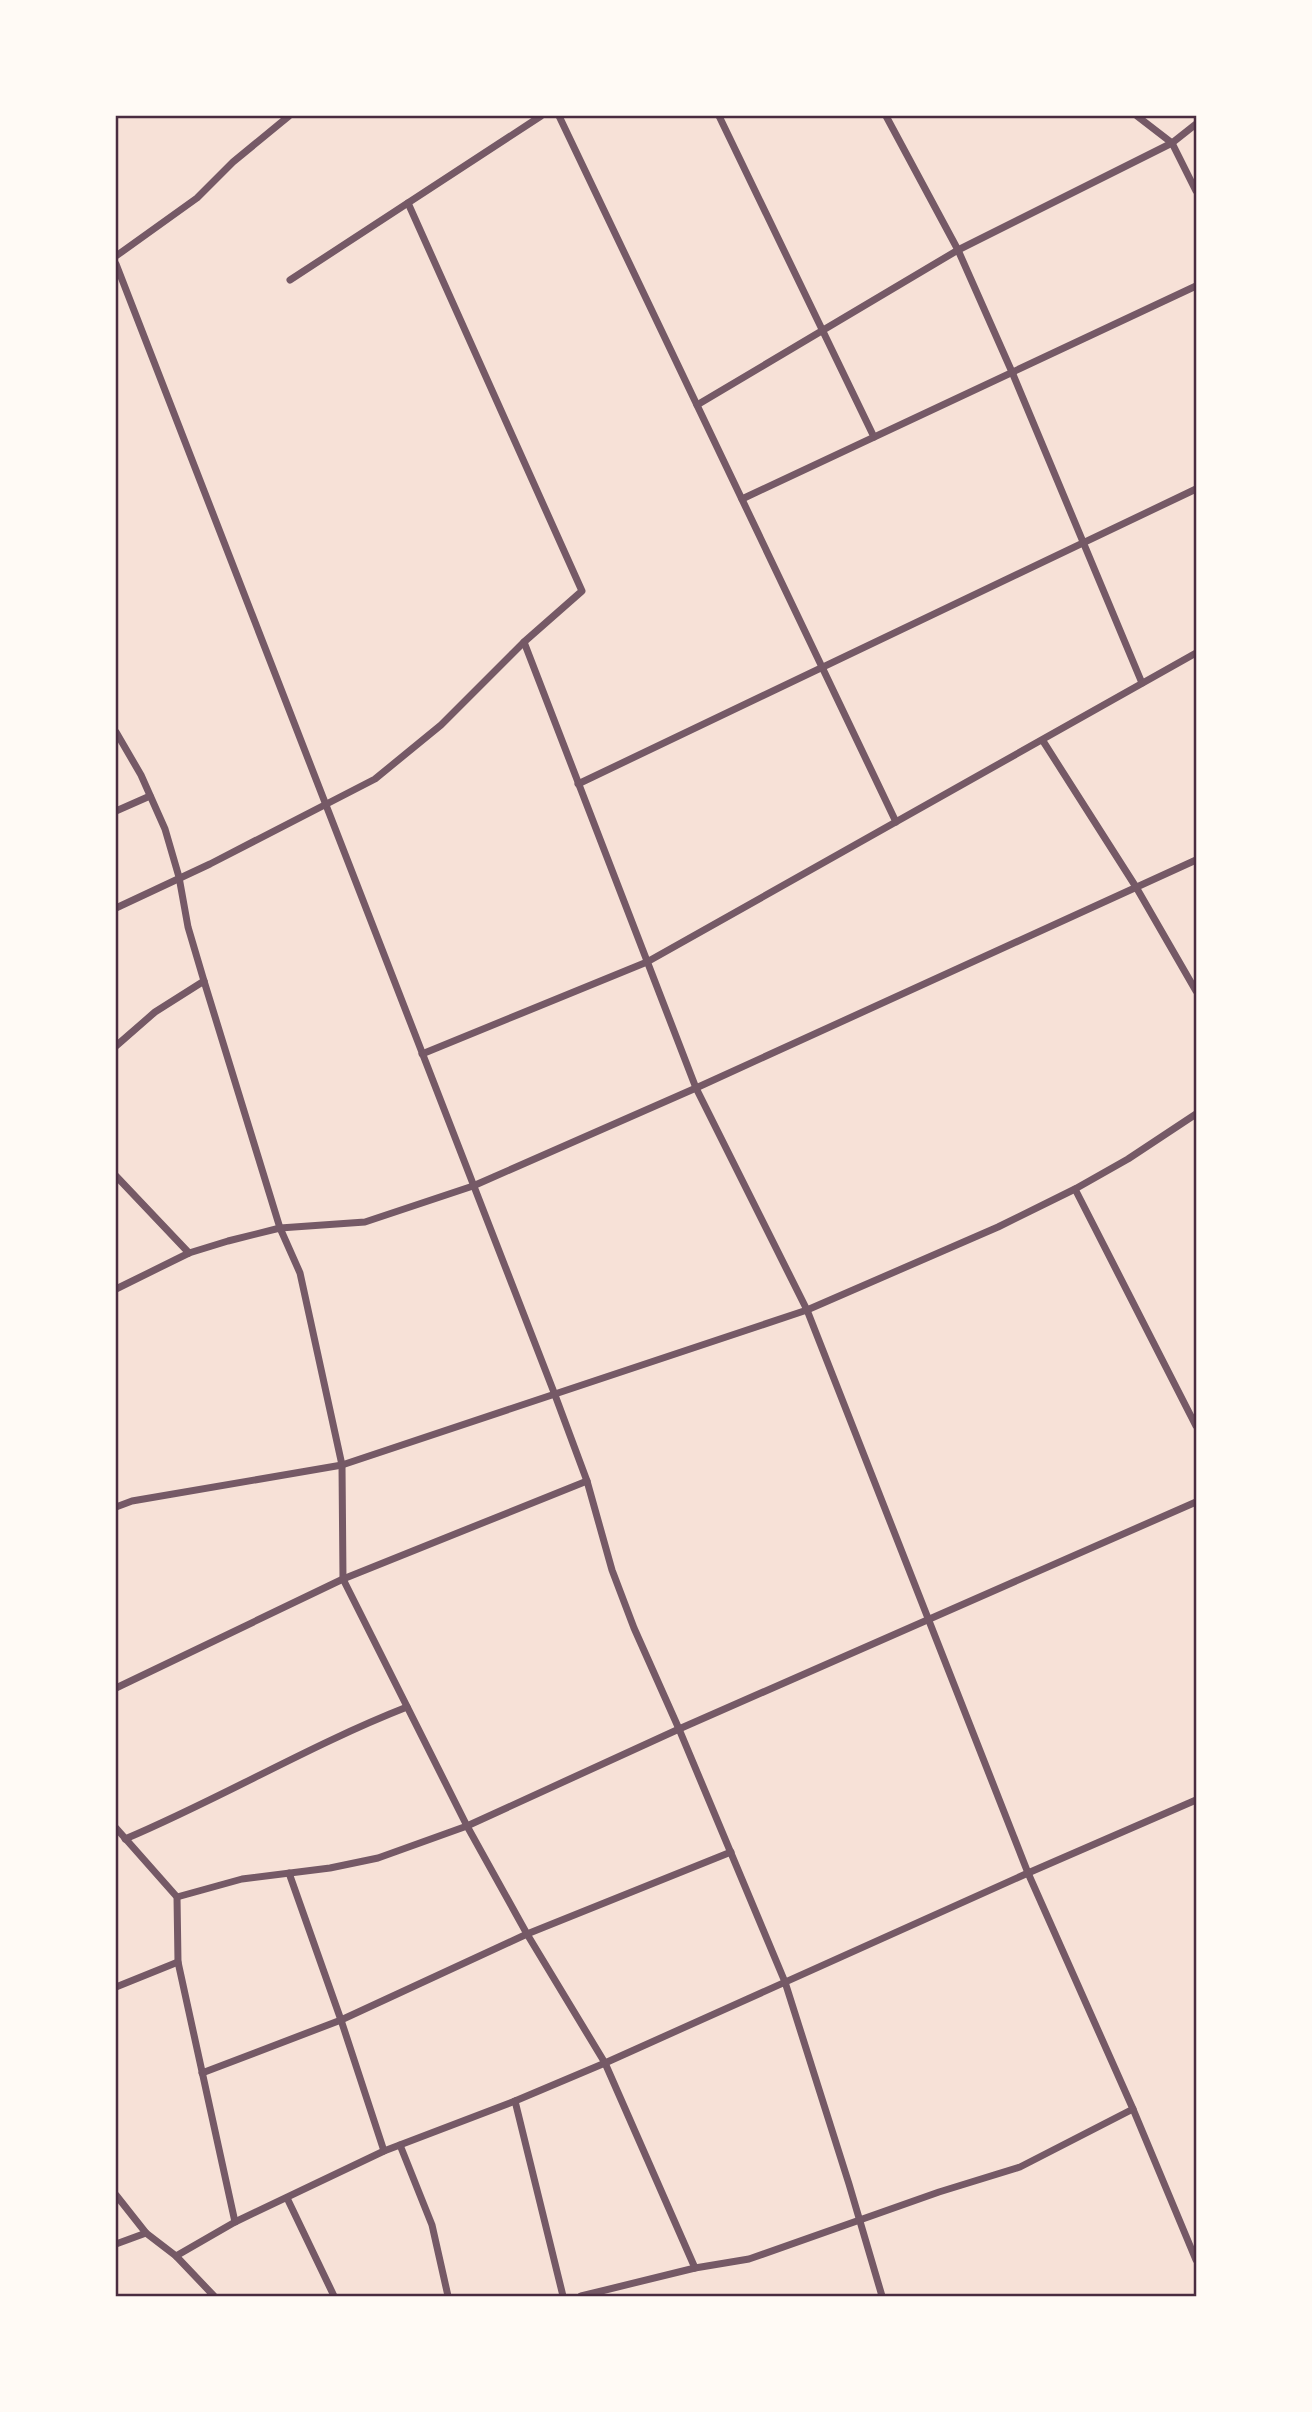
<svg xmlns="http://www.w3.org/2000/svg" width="1312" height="2412" font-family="'Titillium Web',sans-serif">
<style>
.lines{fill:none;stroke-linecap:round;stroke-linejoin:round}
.minor{stroke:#755966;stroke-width:7}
.neatline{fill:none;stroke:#4a2c40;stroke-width:2.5}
</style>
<rect width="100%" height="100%" fill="#f7e1d7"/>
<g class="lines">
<!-- minor -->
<g class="minor">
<path d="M 559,116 L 896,822"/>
<path d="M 719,116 L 874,437"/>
<path d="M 886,116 L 958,250 L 1012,372 L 1142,683"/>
<path d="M 1137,116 L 1172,143 L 1196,191"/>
<path d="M 116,256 L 197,198 L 233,162 L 289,116"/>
<path d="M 116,264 L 555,1395 L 587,1481 L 612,1570 L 634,1628 L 679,1729 L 785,1982 L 849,2184 L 882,2296"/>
<path d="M 290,280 L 541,116"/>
<path d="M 697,405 L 958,250 L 1172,143 L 1196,124"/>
<path d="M 742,499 L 1196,286"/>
<path d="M 524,642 L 696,1088 L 807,1310 L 1028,1873 L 1133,2109 L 1196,2260"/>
<path d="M 116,732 L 141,775 L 165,829 L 179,877 L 188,927 L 204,981 L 280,1228 L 300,1273 L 342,1465 L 343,1579 L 467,1826 L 527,1934 L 605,2063 L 695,2268"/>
<path d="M 1043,741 L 1136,887 L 1196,991"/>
<path d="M 578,784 L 1196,489"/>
<path d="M 116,811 L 150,796"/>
<path d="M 116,908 L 210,864 L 375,779 L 441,725 L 524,642 L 582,591 L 408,203"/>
<path d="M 116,1046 L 155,1012 L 204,981"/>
<path d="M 422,1054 L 647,962 L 1196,653"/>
<path d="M 116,1176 L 189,1253"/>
<path d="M 1075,1189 L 1196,1426"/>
<path d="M 116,1289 L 189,1253 L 228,1241 L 280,1228 L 365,1222 L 473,1186 L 696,1088 L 1196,860"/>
<path d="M 116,1507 L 132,1501 L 342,1465 L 807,1310 L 998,1227 L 1075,1189 L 1128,1159 L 1196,1114"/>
<path d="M 116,1688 L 343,1579 L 587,1481"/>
<path d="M 116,1828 L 177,1897 L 178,1962 L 235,2222"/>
<path d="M 125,1839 C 220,1799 310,1745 407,1707"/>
<path d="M 289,1873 L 341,2020 L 384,2151"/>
<path d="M 177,1897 L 242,1879 L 330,1868 L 378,1858 L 467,1826 L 679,1729 L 1196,1502"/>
<path d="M 116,1987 L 178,1962"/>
<path d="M 202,2073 L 341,2020 L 527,1934 L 731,1852"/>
<path d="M 515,2101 L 563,2296"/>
<path d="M 400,2145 L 432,2225 L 448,2296"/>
<path d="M 116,2195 L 146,2233 L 176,2256 L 214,2296"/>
<path d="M 287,2198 L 334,2296"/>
<path d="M 116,2244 L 146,2233"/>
<path d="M 176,2256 L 235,2222 L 384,2151 L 515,2101 L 605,2063 L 1028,1873 L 1196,1800"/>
<path d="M 581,2296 L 695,2268 L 749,2259 L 939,2192 L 1020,2167 L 1133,2109"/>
</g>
</g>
<!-- border -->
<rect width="1312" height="2412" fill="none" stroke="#fffaf5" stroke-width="234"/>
<rect x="117" y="117" width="1078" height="2178" class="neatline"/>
</svg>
